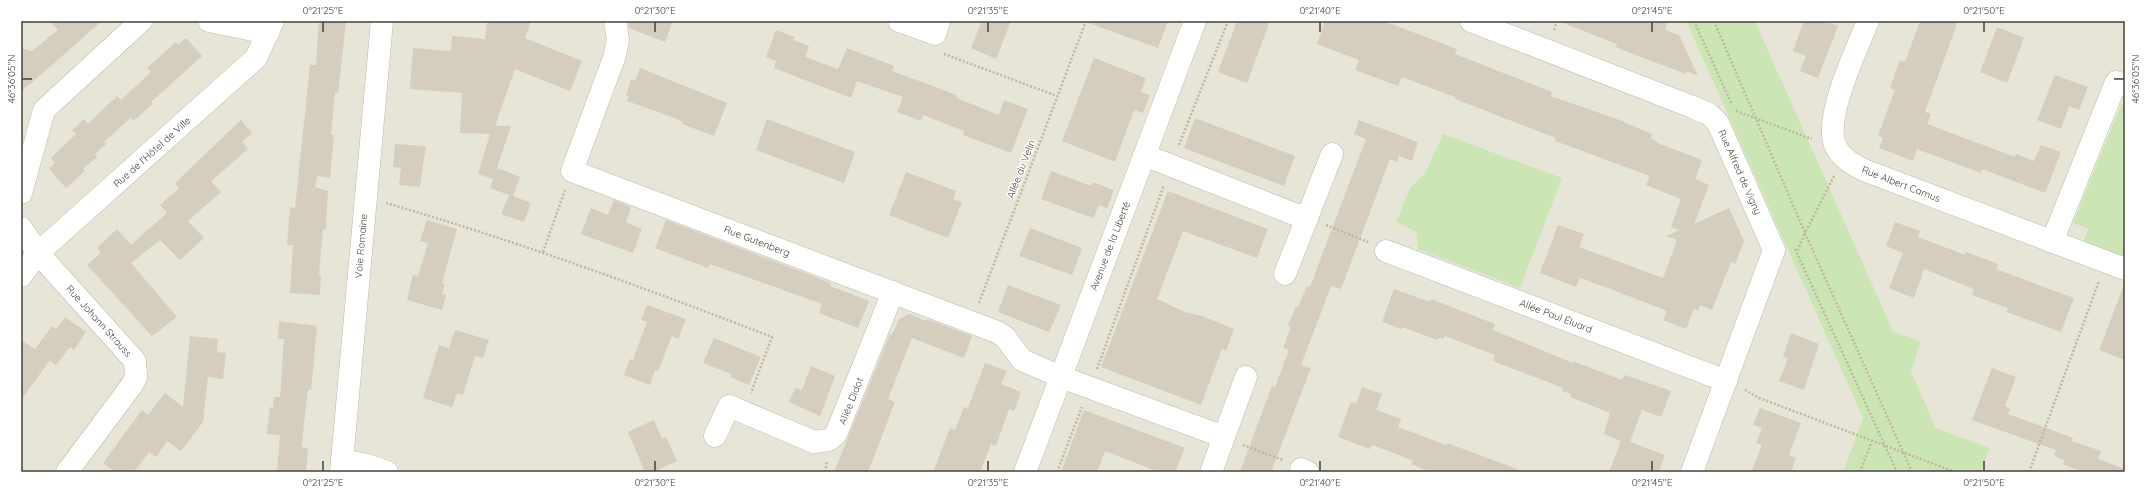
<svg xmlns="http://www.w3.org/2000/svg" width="2146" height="493" font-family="Quicksand,sans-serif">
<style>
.residential{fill:#e7e4d8;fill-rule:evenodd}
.green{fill:#cbe5b5}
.parking{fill:#e5e4e1}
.building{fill:#d5cebf}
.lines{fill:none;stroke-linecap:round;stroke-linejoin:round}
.minor-casing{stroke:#bfbaac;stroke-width:23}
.path{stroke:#c0b79e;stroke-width:2.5;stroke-dasharray:2 2;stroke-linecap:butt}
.minor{stroke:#fff;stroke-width:22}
.ticks{fill:none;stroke:#474238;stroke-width:1.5}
.labels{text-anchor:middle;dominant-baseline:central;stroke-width:3;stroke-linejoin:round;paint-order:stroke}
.street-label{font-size:10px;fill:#474238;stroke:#fff}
.neatline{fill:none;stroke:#474238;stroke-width:1.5}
.ticks-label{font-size:10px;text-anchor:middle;fill:#474238}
</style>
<rect width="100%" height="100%" fill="#f4f1e9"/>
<!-- residential -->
<g class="residential">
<path d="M 21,21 L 1686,21 L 1863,418 L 1843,472 L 21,472 ZM 1443,134 L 1418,249 L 1416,232 L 1396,222 L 1410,188 L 1425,173 Z"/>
<path d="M 1755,21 L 2125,21 L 2125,105 L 2120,104 L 2073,223 L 2088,229 L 2083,243 L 2125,260 L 2125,472 L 1981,472 L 1990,448 L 1936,428 L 1911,371 L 1921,342 L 1893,331 Z"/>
</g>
<!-- green -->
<g class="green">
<path d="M 1686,21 L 1755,21 L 1893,331 L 1921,342 L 1911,371 L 1936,428 L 1990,448 L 1981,472 L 1843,472 L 1863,418 Z"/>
<path d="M 2121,104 L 2125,105 L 2125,260 L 2083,243 L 2088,229 L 2073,223 Z"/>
<path d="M 1443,134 L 1562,178 L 1520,288 L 1418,249 L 1416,232 L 1396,222 L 1410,188 L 1425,173 Z"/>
</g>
<!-- parking -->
<path class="parking" d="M 1494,21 L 1538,21 L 1543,23 L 1537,37 Z"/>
<!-- building -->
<g class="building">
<path d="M 50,21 L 102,21 L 21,92 L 21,48 L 32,51 L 58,30 Z"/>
<path d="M 319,21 L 346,21 L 338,93 L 335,93 L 331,135 L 334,135 L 330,178 L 317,176 L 315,187 L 328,191 L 326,230 L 323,229 L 319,275 L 321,275 L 320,295 L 290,293 L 293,245 L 287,245 L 290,207 L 295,208 L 310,65 L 316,65 Z"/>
<path d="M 487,21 L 531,21 L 525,38 L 582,61 L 570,91 L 515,69 L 495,126 L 511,126 L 493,179 L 478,174 L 490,134 L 460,133 L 462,93 L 410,89 L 413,48 L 451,51 L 452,36 L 485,39 Z"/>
<path d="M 628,21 L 673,21 L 665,42 L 629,28 Z"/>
<path d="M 982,21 L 1011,21 L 996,59 L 971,48 Z"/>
<path d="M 1088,21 L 1168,21 L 1158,48 L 1088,23 Z"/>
<path d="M 1237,21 L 1270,21 L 1247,83 L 1218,72 Z"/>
<path d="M 1325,21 L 1383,21 L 1397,26 L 1457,49 L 1455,54 L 1552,92 L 1551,96 L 1617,119 L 1652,134 L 1651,138 L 1660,144 L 1702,160 L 1695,179 L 1709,185 L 1694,224 L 1729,208 L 1744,241 L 1735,264 L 1731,262 L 1712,310 L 1700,305 L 1698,311 L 1694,309 L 1686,329 L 1663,320 L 1667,311 L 1608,288 L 1580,278 L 1576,287 L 1540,273 L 1558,225 L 1584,234 L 1579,247 L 1663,278 L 1677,240 L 1666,236 L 1679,230 L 1671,227 L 1681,199 L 1646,185 L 1650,176 L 1555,141 L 1556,138 L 1455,99 L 1455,97 L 1402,77 L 1398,86 L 1355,70 L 1359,60 L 1317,44 Z"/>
<path d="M 1558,21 L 1668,21 L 1665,30 L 1679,35 L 1698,76 L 1687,71 L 1686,74 L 1625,51 L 1616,47 L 1617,44 Z"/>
<path d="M 1804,21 L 1824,21 L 1838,26 L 1818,78 L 1800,71 L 1806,56 L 1793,51 Z"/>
<path d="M 1920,21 L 1958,21 L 1925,112 L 1931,114 L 1927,124 L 2015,157 L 2016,154 L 2034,161 L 2041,145 L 2061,152 L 2045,193 L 1982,169 L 1981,173 L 1917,149 L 1913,161 L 1879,148 L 1883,138 L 1878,136 L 1895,90 L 1890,88 L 1900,60 L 1905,62 Z"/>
<path d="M 1997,27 L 2024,38 L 2007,83 L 1980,72 Z"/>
<path d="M 776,30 L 795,37 L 793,40 L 809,46 L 805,57 L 838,69 L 847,48 L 894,66 L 892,71 L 957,95 L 956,98 L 999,115 L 1004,100 L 1028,109 L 1011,153 L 963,135 L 964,131 L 923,115 L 921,121 L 897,112 L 903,97 L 857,81 L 851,98 L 774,68 L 776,61 L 766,57 Z"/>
<path d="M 186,38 L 202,56 L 151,102 L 153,104 L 133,121 L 130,118 L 104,142 L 106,144 L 95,154 L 97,157 L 83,169 L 85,171 L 66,188 L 49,169 L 55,163 L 51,158 L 76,134 L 72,130 L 84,119 L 88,124 L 117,96 L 121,100 L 151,72 L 147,68 L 176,42 L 178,45 Z"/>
<path d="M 1094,58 L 1146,78 L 1141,92 L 1150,95 L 1143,113 L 1134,110 L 1115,162 L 1062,141 Z"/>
<path d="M 640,68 L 727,103 L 714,136 L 682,124 L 683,122 L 672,117 L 627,101 L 629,96 L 626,95 L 631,79 L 635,81 Z"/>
<path d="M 2055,75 L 2088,87 L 2079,110 L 2069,106 L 2061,129 L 2037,120 Z"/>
<path d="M 1195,118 L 1295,156 L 1284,186 L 1184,148 Z"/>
<path d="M 767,119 L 855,152 L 844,183 L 756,150 Z"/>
<path d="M 241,120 L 252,133 L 242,142 L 248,149 L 211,181 L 221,192 L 188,221 L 204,238 L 180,260 L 160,240 L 131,263 L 177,317 L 152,336 L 87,265 L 101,253 L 97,248 L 117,229 L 131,245 L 167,213 L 160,205 L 179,188 L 175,183 Z"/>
<path d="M 1359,120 L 1418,142 L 1412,161 L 1399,156 L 1397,162 L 1390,159 L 1341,289 L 1331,286 L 1301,365 L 1311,368 L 1271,472 L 1240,472 L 1272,386 L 1275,387 L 1289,350 L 1283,348 L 1291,327 L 1288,325 L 1296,306 L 1298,307 L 1307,286 L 1310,287 L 1366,139 L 1354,134 Z"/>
<path d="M 395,144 L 426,146 L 420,187 L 399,185 L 401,168 L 393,167 Z"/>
<path d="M 497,168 L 520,177 L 513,196 L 531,203 L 524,222 L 501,214 L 509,195 L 490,188 Z"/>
<path d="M 1051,171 L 1091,186 L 1093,182 L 1114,190 L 1107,208 L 1099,205 L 1093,218 L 1041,199 Z"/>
<path d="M 906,172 L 956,191 L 953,199 L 962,202 L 948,238 L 889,215 Z"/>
<path d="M 1168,191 L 1268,229 L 1257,258 L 1183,231 L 1157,299 L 1185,312 L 1202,316 L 1234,329 L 1226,351 L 1222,349 L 1201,405 L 1101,367 Z"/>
<path d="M 614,200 L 631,207 L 626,222 L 642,229 L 633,253 L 581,234 L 591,208 L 608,215 Z"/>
<path d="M 427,220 L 457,229 L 442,283 L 445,284 L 442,294 L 446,295 L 442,310 L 407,300 L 413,275 L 418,276 L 428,243 L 420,241 Z"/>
<path d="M 666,220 L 831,283 L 830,286 L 869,301 L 858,328 L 819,313 L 822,304 L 710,264 L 708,268 L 655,248 Z"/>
<path d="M 1895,222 L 1920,231 L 1918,237 L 1965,255 L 1966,252 L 1998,264 L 1996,269 L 2074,298 L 2061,332 L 2007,312 L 2008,308 L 1972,295 L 1974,289 L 1924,269 L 1914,298 L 1889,288 L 1903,253 L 1886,246 Z"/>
<path d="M 1030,228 L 1082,248 L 1072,275 L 1019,256 Z"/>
<path d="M 1008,285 L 1061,305 L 1049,332 L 998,312 Z"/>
<path d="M 2124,285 L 2125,286 L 2125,360 L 2099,350 Z"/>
<path d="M 1394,289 L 1430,302 L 1431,299 L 1495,324 L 1493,330 L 1573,363 L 1573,361 L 1622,380 L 1625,375 L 1671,391 L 1661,417 L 1642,410 L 1630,442 L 1665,455 L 1659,472 L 1609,472 L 1621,441 L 1604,434 L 1610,413 L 1570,397 L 1571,394 L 1562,391 L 1563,388 L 1493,361 L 1495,355 L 1445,336 L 1444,339 L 1439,338 L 1437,340 L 1402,327 L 1401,329 L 1382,322 Z"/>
<path d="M 647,305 L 686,319 L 678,339 L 672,336 L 658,371 L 655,370 L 650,385 L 624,375 L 630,359 L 633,360 L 647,322 L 641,320 Z"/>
<path d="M 909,314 L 926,321 L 927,319 L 972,336 L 964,358 L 912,338 L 888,399 L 895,402 L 868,472 L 834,472 L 890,334 L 892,335 L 899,319 Z"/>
<path d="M 65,317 L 86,332 L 74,350 L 70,347 L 56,365 L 50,360 L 21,400 L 21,340 L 35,349 L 52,326 L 56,329 Z"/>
<path d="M 279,321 L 317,326 L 311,390 L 308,390 L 304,423 L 302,447 L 308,448 L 306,472 L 277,472 L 280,435 L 267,434 L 270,407 L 273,408 L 274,397 L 280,397 L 284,339 L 278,339 Z"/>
<path d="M 455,330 L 489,340 L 483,358 L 475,356 L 463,395 L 457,393 L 452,407 L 423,398 L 439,345 L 449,348 Z"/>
<path d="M 1791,333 L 1819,344 L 1804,390 L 1779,381 L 1788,358 L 1783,356 Z"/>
<path d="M 190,336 L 218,339 L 217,352 L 226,353 L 223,379 L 208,377 L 203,422 L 181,451 L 167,441 L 156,457 L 149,452 L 134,472 L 115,472 L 103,463 L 142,410 L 148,415 L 165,393 L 183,407 Z"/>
<path d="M 714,338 L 761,357 L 749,385 L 730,377 L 731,374 L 703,363 Z"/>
<path d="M 985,363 L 1007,371 L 1001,384 L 1021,392 L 1014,411 L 1009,409 L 996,446 L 991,444 L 980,472 L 933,472 L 950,428 L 955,430 L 964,407 L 968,408 Z"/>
<path d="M 811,366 L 835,376 L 820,416 L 789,402 L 795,388 L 802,390 Z"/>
<path d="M 1992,368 L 2016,377 L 2005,406 L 2010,408 L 2008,414 L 2073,438 L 2072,441 L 2101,451 L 2098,459 L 2125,469 L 2125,472 L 2080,471 L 2063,464 L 2065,460 L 2054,456 L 2056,450 L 1972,420 Z"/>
<path d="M 1362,387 L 1382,394 L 1376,410 L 1401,419 L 1398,427 L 1446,445 L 1447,443 L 1520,470 L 1520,472 L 1431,472 L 1411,464 L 1413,461 L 1399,455 L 1372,445 L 1370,449 L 1338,437 L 1351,402 L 1356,404 Z"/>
<path d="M 1760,408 L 1801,423 L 1789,455 L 1796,458 L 1791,472 L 1751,472 L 1762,445 L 1756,443 L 1762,428 L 1753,425 Z"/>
<path d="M 1084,410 L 1185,448 L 1175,472 L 1159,472 L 1105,451 L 1097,472 L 1061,472 Z"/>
<path d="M 654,420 L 662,439 L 666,437 L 677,461 L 653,472 L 645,472 L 628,432 Z"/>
</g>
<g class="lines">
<defs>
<g id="minor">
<path d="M 209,21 L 268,33"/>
<path d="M 615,21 L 618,40 L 614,58 L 572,171 L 997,332 L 1005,337 L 1022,360 L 1061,377 L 1224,437"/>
<path d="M 899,21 L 935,34 L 939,21"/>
<path d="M 1471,21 L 1690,106 L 1709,114 L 1718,123 L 1774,250 L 1692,472"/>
<path d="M 1868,21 C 1857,49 1822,120 1836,147 C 1843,160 1856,167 1869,172 L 2125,269"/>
<path d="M 1144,155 L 1307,219"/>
<path d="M 21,193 L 44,110 L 141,21"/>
<path d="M 21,228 L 38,253 L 135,361 L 136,377 L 132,385 L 67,472"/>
<path d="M 2052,242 L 2116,82 L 2125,85"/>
<path d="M 1386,251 L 1726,381"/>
<path d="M 1285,274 L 1332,154"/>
<path d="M 21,276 L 38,253 L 256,58 L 273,21"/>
<path d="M 715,436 L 729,406 L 814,442 L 829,440 L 836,434 L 893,292"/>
<path d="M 342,460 L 367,465 L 387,472"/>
<path d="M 1301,469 L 1308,472"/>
<path d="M 341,472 L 382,21"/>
<path d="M 1025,472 L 1195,21"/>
<path d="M 1211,472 L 1246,377"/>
</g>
</defs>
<!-- minor casing -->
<use href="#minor" class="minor-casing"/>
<!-- path -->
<g class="path">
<path d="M 1694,21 L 1732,105"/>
<path d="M 1714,21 L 1805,233 L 1797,252"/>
<path d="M 1554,30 L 1557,21"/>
<path d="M 944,54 L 1057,96"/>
<path d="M 1736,111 L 1812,139"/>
<path d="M 1179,145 L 1228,21"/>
<path d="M 1834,176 L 1805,233 L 1912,472"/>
<path d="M 386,203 C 517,241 645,288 772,337 L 751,393"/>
<path d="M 1326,225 L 1368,242"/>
<path d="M 1795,249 L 1897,472"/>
<path d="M 543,252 L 565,190"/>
<path d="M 979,303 L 1086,21"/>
<path d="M 1097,369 L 1164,185"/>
<path d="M 1745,390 L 1759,398 L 1955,472"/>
<path d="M 1243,445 L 1283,460"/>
<path d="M 825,472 L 827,461"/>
<path d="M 1057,472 L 1082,407"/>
<path d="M 1860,472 L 1872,441"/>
<path d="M 2029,472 L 2099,281"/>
</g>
<!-- minor -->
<use href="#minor" class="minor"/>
</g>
<!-- ticks -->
<path class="ticks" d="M 323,22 L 323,32M 655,22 L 655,32M 988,22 L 988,32M 1320,22 L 1320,32M 1652,22 L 1652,32M 1984,22 L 1984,32M 22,79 L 32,79M 2114,79 L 2124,79M 323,461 L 323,471M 655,461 L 655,471M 988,461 L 988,471M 1320,461 L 1320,471M 1652,461 L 1652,471M 1984,461 L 1984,471"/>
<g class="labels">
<!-- street labels -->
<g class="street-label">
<text transform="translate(152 152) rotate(-42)">Rue de l'Hôtel de Ville</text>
<text transform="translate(1021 169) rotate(-69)">Allée du Velin</text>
<text transform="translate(1740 172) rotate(66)">Rue Alfred de Vigny</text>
<text transform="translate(1901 184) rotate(21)">Rue Albert Camus</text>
<text transform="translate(757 241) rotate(21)">Rue Gutenberg</text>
<text transform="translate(361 246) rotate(-85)">Voie Romaine</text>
<text transform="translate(1110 246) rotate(-69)">Avenue de la Liberté</text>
<text transform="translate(1556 316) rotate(21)">Allée Paul Éluard</text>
<text transform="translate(99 321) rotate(48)">Rue Johann Strauss</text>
<text transform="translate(851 401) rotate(-68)">Allée Didot</text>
</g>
</g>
<!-- border -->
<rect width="2146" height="493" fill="none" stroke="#ffffff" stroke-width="44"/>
<rect x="22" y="22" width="2102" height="449" class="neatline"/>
<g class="ticks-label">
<text x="323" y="14">0°21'25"E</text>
<text x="655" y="14">0°21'30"E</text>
<text x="988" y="14">0°21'35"E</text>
<text x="1320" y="14">0°21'40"E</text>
<text x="1652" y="14">0°21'45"E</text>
<text x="1984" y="14">0°21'50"E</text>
<text transform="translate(11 79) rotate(-90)" y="4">46°36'05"N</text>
<text transform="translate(2135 79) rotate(-90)" y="4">46°36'05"N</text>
<text x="323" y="486">0°21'25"E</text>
<text x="655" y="486">0°21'30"E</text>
<text x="988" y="486">0°21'35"E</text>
<text x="1320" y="486">0°21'40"E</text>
<text x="1652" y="486">0°21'45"E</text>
<text x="1984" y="486">0°21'50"E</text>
</g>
</svg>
